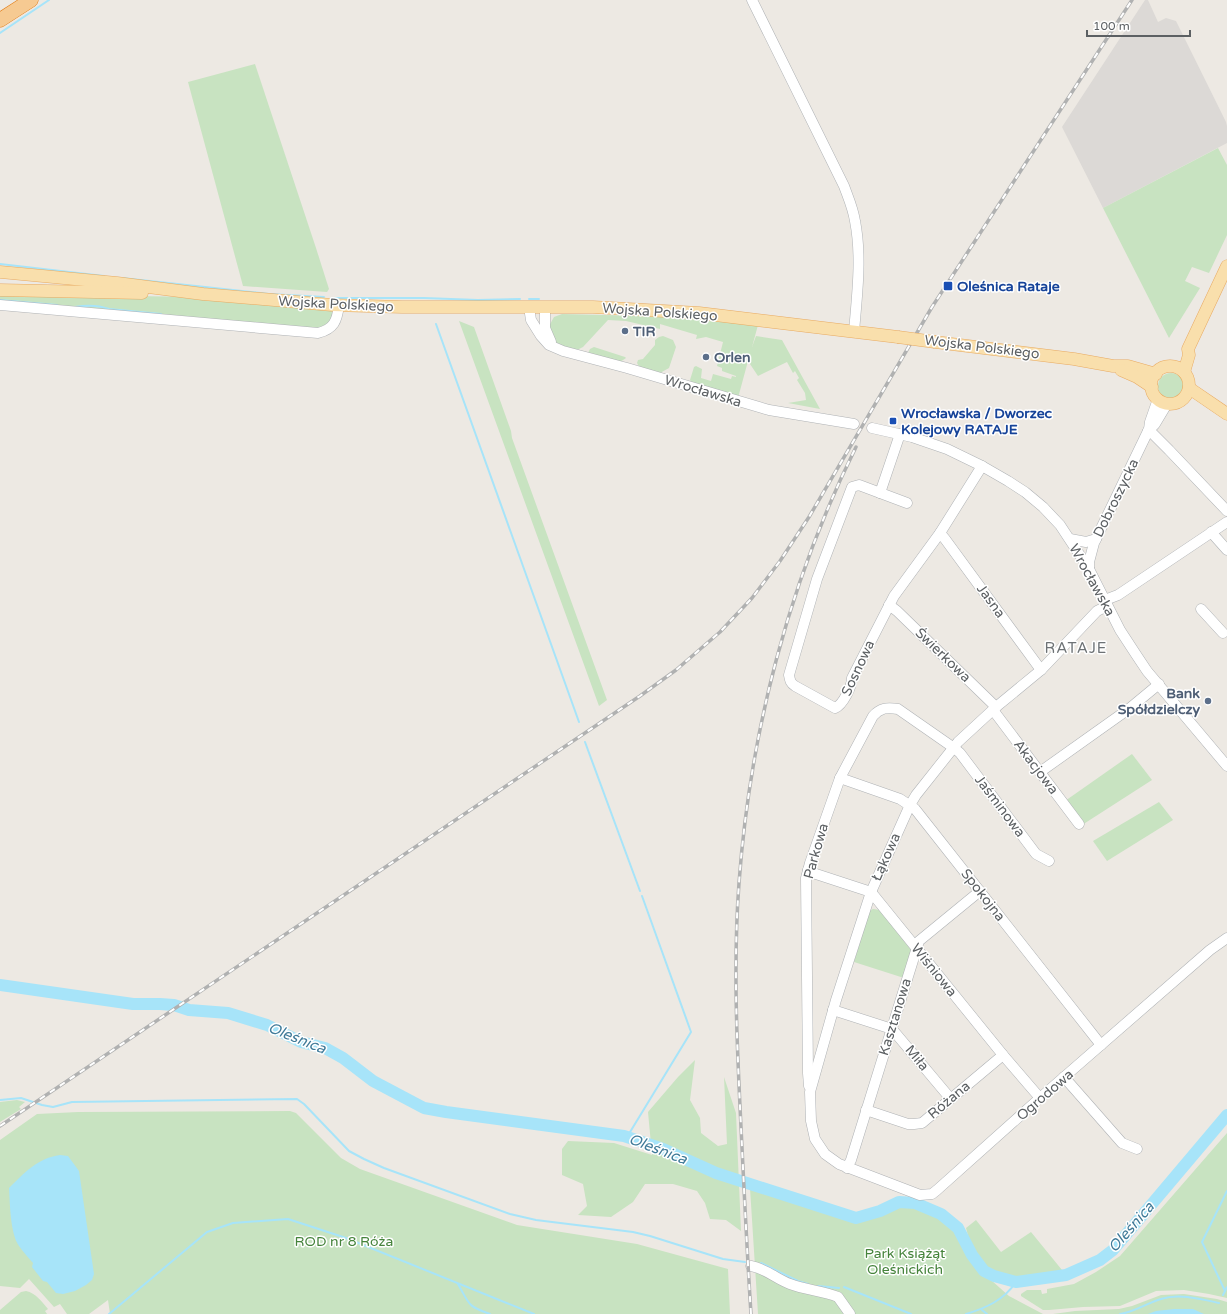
<svg xmlns="http://www.w3.org/2000/svg" width="1227" height="1314" font-family="'Varela Round',sans-serif">
<style>
.industrial{fill:#dcd9d6}
.green{fill:#c8e3c1}
.water{fill:#a7e4f9}
.lines{fill:none;stroke-linecap:round;stroke-linejoin:round}
.stream{stroke:#a7e4f9;stroke-width:2}
.river{stroke:#a7e4f9;stroke-width:12}
.minor-casing{stroke:#afb2b5;stroke-width:11}
.major-casing{stroke:#e8aa62;stroke-width:13}
.highway-casing{stroke:#e1790f;stroke-width:15}
.minor{stroke:#fff;stroke-width:10}
.major{stroke:#f9dfac;stroke-width:12}
.highway{stroke:#f6ca92;stroke-width:14}
.rail-casing{stroke:#b0b1b1;stroke-width:3.5}
.rail{stroke:#fff;stroke-width:2;stroke-dasharray:6;stroke-linecap:butt}
.major-bridge-casing{stroke:#e8aa62;stroke-width:13;stroke-linecap:butt}
.major-bridge{stroke:#f9dfac;stroke-width:12}
.transit-dot{fill:#1a4fb4;stroke:#fff;stroke-width:1.5}
.service-dot{fill:#5c6f8a;stroke:#fff;stroke-width:1.5}
.labels{text-anchor:middle;dominant-baseline:central;stroke-width:3;stroke-linejoin:round;paint-order:stroke}
.transit-label{font-size:14px;font-weight:bold;fill:#164399;stroke:#fff;text-anchor:start}
.street-label{font-size:14px;fill:#5c6063;stroke:#fff}
.service-label{font-size:14px;font-weight:bold;fill:#4e5e75;stroke:#fff;text-anchor:start}
.park-label{font-size:14px;fill:#45833b;stroke:#fff}
.neighbourhood-label{font-size:15px;letter-spacing:1px;fill:#6d7275;stroke:#fff}
.water-label{font-size:15px;font-style:italic;fill:#407b99;stroke:#fff}
</style>
<rect width="100%" height="100%" fill="#ede9e3"/>
<!-- industrial -->
<path class="industrial" d="M 1145,0 L 1148,0 L 1158,22 L 1166,18 L 1176,21 L 1226,122 L 1227,126 L 1227,143 L 1103,208 L 1062,127 Z"/>
<!-- green -->
<g class="green">
<path d="M 255,64 L 316,248 L 329,289 L 327,292 L 243,286 L 188,82 Z"/>
<path d="M 1218,148 L 1227,165 L 1227,235 L 1209,273 L 1192,267 L 1185,281 L 1200,288 L 1169,338 L 1103,208 Z"/>
<path d="M 0,294 L 199,297 L 328,309 L 333,312 L 334,316 L 324,329 L 0,303 Z"/>
<path d="M 562,314 L 689,317 L 758,325 L 752,347 L 756,336 L 782,340 L 820,409 L 788,403 L 806,400 L 805,393 L 797,380 L 799,378 L 795,371 L 793,373 L 787,362 L 758,376 L 748,361 L 738,398 L 691,382 L 690,380 L 694,367 L 696,366 L 702,369 L 701,378 L 711,381 L 713,374 L 731,379 L 732,376 L 736,377 L 736,376 L 722,371 L 722,368 L 717,366 L 723,342 L 706,337 L 696,339 L 697,335 L 660,324 L 660,329 L 626,321 L 608,320 L 583,347 L 575,351 L 555,342 L 549,326 L 554,317 Z"/>
<path d="M 459,321 L 474,327 L 511,431 L 512,438 L 607,700 L 599,706 Z"/>
<path d="M 663,336 L 673,340 L 676,347 L 669,368 L 660,373 L 640,368 L 637,363 L 638,360 L 643,359 L 655,345 L 655,340 L 659,337 Z"/>
<path d="M 594,347 L 625,357 L 626,358 L 620,362 L 588,353 L 590,349 Z"/>
<circle cx="1171" cy="386" r="13"/>
<path d="M 1132,754 L 1152,780 L 1082,825 L 1065,801 Z"/>
<path d="M 1159,802 L 1173,820 L 1107,861 L 1093,841 Z"/>
<path d="M 873,909 L 880,910 L 911,950 L 904,978 L 854,962 L 869,911 Z"/>
<path d="M 695,1060 L 690,1100 L 700,1118 L 701,1133 L 718,1146 L 727,1144 L 724,1077 L 736,1113 L 741,1231 L 726,1220 L 710,1219 L 705,1203 L 697,1191 L 673,1184 L 645,1184 L 633,1202 L 611,1217 L 578,1215 L 587,1206 L 583,1184 L 562,1175 L 562,1149 L 568,1141 L 614,1143 L 652,1155 L 648,1112 L 678,1077 Z"/>
<path d="M 17,1100 L 25,1102 L 19,1107 L 21,1109 L 0,1122 L 0,1102 Z"/>
<path d="M 290,1111 L 296,1113 L 341,1158 L 360,1169 L 517,1225 L 637,1244 L 728,1269 L 730,1314 L 110,1314 L 108,1300 L 89,1314 L 67,1314 L 60,1304 L 54,1307 L 29,1279 L 20,1288 L 0,1286 L 0,1140 L 37,1114 L 78,1112 Z"/>
<path d="M 1227,1133 L 1227,1298 L 1209,1294 L 1184,1290 L 1156,1291 L 1120,1306 L 1083,1307 L 1049,1310 L 1043,1310 L 1021,1296 L 1021,1294 L 1027,1290 L 1041,1290 L 1042,1294 L 1047,1293 L 1047,1289 L 1074,1284 L 1096,1272 L 1120,1256 Z"/>
<path d="M 750,1188 L 857,1221 L 902,1205 L 929,1212 L 948,1222 L 958,1233 L 982,1272 L 1009,1296 L 1043,1314 L 758,1314 Z"/>
<path d="M 976,1220 L 1001,1252 L 1031,1232 L 1062,1270 C 1040,1274 1004,1285 986,1267 C 983,1264 980,1259 977,1255 C 972,1247 968,1237 966,1228 Z"/>
<path d="M 26,1291 C 36,1293 42,1302 48,1309 L 45,1311 L 47,1314 L 0,1314 L 0,1310 L 21,1292 Z"/>
<path d="M 1184,1294 L 1217,1299 L 1227,1302 L 1227,1314 L 1053,1314 L 1075,1311 L 1119,1309 L 1132,1306 L 1161,1295 Z"/>
</g>
<!-- water -->
<g class="water">
<path d="M 60,1155 L 68,1156 L 79,1171 L 94,1274 L 92,1280 L 86,1285 L 75,1291 L 63,1294 L 56,1293 L 47,1282 L 43,1281 L 32,1267 L 33,1263 C 28,1257 23,1252 19,1246 C 10,1233 10,1203 9,1188 C 24,1173 38,1158 60,1155 Z"/>
<path d="M 1174,1309 L 1193,1309 L 1204,1314 L 1148,1314 L 1156,1311 Z"/>
</g>
<g class="lines">
<!-- stream -->
<g class="stream">
<path d="M 0,33 L 49,0"/>
<path d="M 0,264 L 104,276"/>
<path d="M 122,278 L 269,294 L 324,297"/>
<path d="M 335,298 L 424,298 L 478,300 L 520,299"/>
<path d="M 529,299 L 539,299"/>
<path d="M 0,300 L 57,305"/>
<path d="M 75,307 C 86,305 98,305 109,309 L 161,314"/>
<path d="M 436,324 L 579,722"/>
<path d="M 585,742 L 640,891"/>
<path d="M 0,1100 L 21,1098 L 42,1105 L 53,1107 L 72,1102 L 297,1099 L 304,1104 L 349,1151 L 364,1159 L 384,1168 L 510,1214 L 536,1220 L 633,1232 L 650,1236 L 723,1259 L 745,1262"/>
<path d="M 627,1137 L 691,1032 L 642,896"/>
<path d="M 761,1263 L 798,1281 L 808,1284"/>
<path d="M 458,1284 C 470,1305 467,1306 490,1314"/>
<path d="M 818,1286 L 839,1288"/>
<path d="M 844,1287 L 911,1314"/>
<path d="M 1225,1291 L 1202,1242 L 1227,1191"/>
<path d="M 1223,1295 L 1227,1287"/>
<path d="M 982,1310 L 987,1314"/>
<path d="M 109,1314 L 207,1232 L 233,1223 L 288,1219 L 346,1238 L 534,1314"/>
<path d="M 966,1314 C 986,1308 1004,1300 1016,1282"/>
<path d="M 1120,1314 C 1135,1312 1147,1303 1161,1299 C 1179,1293 1201,1299 1219,1303"/>
</g>
<!-- river -->
<path class="river" d="M 0,985 L 133,1004 L 160,1004 L 174,1005 L 189,1010 L 228,1013 L 267,1025 L 301,1042 L 325,1048 L 343,1058 L 373,1081 L 424,1108 L 446,1112 L 624,1136 L 663,1149 L 716,1173 L 856,1218 L 880,1211 L 899,1202 L 915,1203 L 941,1214 L 958,1228 L 972,1255 L 984,1271 L 994,1276 L 1016,1282 L 1066,1275 L 1100,1260 L 1113,1250 L 1227,1115"/>
<defs>
<g id="minor">
<path d="M 752,0 L 844,186 C 848,197 853,208 855,221 C 862,257 857,295 854,332"/>
<path d="M 0,305 L 318,333 C 334,329 337,321 339,305"/>
<path d="M 529,307 L 531,320 L 541,336 L 549,345 L 563,351 L 627,368 L 769,410 L 854,424"/>
<path d="M 545,307 L 545,328 L 551,342"/>
<path d="M 872,428 L 912,437 L 947,449 L 982,466 L 1008,481 L 1025,492 L 1043,507 L 1060,525 L 1089,569 L 1120,630 L 1135,653 L 1147,671 L 1227,766"/>
<path d="M 1151,428 L 1155,424 L 1167,404"/>
<path d="M 1148,431 L 1153,434 L 1169,450 L 1227,511"/>
<path d="M 880,493 L 900,434"/>
<path d="M 907,503 L 859,485 L 852,487 L 817,579 L 789,675 C 790,680 790,683 795,686 L 835,708 C 843,705 852,686 852,678 L 894,596 L 940,533 L 982,466"/>
<path d="M 1211,532 L 1227,550"/>
<path d="M 940,533 L 945,539 L 1041,670"/>
<path d="M 1070,539 L 1086,542 L 1096,539"/>
<path d="M 1089,569 L 1089,562 L 1094,543 L 1149,429 L 1150,422 L 1158,399"/>
<path d="M 1105,600 L 1118,595 L 1227,522"/>
<path d="M 889,605 L 897,611 L 996,707"/>
<path d="M 1107,606 L 1097,611 L 1041,670 L 996,707 L 958,742 L 916,795 L 910,805 L 871,892 L 836,1000 L 810,1092 L 811,1121 L 815,1139 L 825,1154 L 839,1164 L 920,1195 L 932,1194 L 937,1190 L 1040,1098 L 1210,950 L 1227,938"/>
<path d="M 1201,609 L 1223,633"/>
<path d="M 993,710 L 1079,824"/>
<path d="M 1040,772 L 1130,708 L 1159,684"/>
<path d="M 840,778 L 900,799 L 915,809 L 1101,1045"/>
<path d="M 808,870 L 816,874 L 871,892 L 1003,1055 L 1040,1098"/>
<path d="M 833,1010 L 892,1029 L 950,1098"/>
<path d="M 1064,1077 L 1122,1143 L 1137,1149"/>
<path d="M 809,1086 L 808,1073 L 806,878 L 810,863 L 840,778 L 873,716 C 880,708 887,707 898,709 L 954,748 L 960,753 L 1036,854 L 1049,861"/>
<path d="M 866,1110 L 908,1124 L 914,1124 L 922,1123 L 1003,1055"/>
<path d="M 847,1168 L 851,1160 L 919,941 L 980,891"/>
<path d="M 751,1266 C 767,1269 776,1279 790,1284 C 806,1290 823,1291 838,1297 L 850,1314"/>
</g>
<g id="major">
<path d="M 0,272 L 117,283 L 203,294 L 332,305 L 402,307 L 593,307 L 699,313 L 898,337"/>
<path d="M 0,290 L 142,293"/>
<path d="M 935,342 L 1074,359 L 1113,366 L 1128,366 L 1156,374"/>
<circle cx="1170" cy="385" r="19"/>
<path d="M 1121,370 L 1137,377 L 1152,387"/>
<path d="M 1184,372 L 1189,355 L 1188,349 L 1227,266"/>
<path d="M 1189,388 L 1227,414"/>
</g>
<path id="highway" d="M 0,20 L 31,0"/>
</defs>
<!-- minor casing -->
<use href="#minor" class="minor-casing"/>
<!-- major casing -->
<use href="#major" class="major-casing"/>
<!-- highway casing -->
<use href="#highway" class="highway-casing"/>
<!-- minor -->
<use href="#minor" class="minor"/>
<!-- major -->
<use href="#major" class="major"/>
<!-- highway -->
<use href="#highway" class="highway"/>
<defs>
<g id="rail">
<path d="M 0,1126 L 640,696 L 676,670 L 720,632 L 752,598 L 780,561 L 809,517 L 932,307 L 1132,0"/>
<path d="M 751,1314 C 747,1252 744,1189 741,1127 C 737,1046 733,964 739,883 C 750,732 789,582 856,447"/>
</g>
</defs>
<!-- rail casing -->
<use href="#rail" class="rail-casing"/>
<!-- rail -->
<use href="#rail" class="rail"/>
<defs>
<path id="major-bridge" d="M 898,337 L 935,342"/>
</defs>
<!-- major-bridge casing -->
<use href="#major-bridge" class="major-bridge-casing"/>
<!-- major-bridge -->
<use href="#major-bridge" class="major-bridge"/>
</g>
<!-- markers -->
<g class="transit-dot">
<rect x="943" y="281" width="10" height="10" rx="2"/>
<rect x="889" y="417" width="8" height="8" rx="2"/>
</g>
<g class="service-dot">
<circle cx="625" cy="331" r="4"/>
<circle cx="706" cy="357" r="4"/>
<circle cx="1208" cy="701" r="4"/>
</g>
<g class="labels">
<!-- transit labels -->
<g class="transit-label">
<text x="957" y="286">Oleśnica Rataje</text>
<text x="901" y="413">Wrocławska / Dworzec<tspan x="901" dy="16">Kolejowy RATAJE</tspan></text>
</g>
<!-- street labels -->
<g class="street-label">
<text transform="translate(336 304) rotate(3)">Wojska Polskiego</text>
<text transform="translate(660 312) rotate(4)">Wojska Polskiego</text>
<text transform="translate(982 347) rotate(7)">Wojska Polskiego</text>
<text transform="translate(703 391) rotate(17)">Wrocławska</text>
<text transform="translate(1116 498) rotate(-64)">Dobroszycka</text>
<text transform="translate(1092 580) rotate(61)">Wrocławska</text>
<text transform="translate(991 601) rotate(54)">Jasna</text>
<text transform="translate(943 655) rotate(44)">Świerkowa</text>
<text transform="translate(858 668) rotate(-65)">Sosnowa</text>
<text transform="translate(1036 767) rotate(53)">Akacjowa</text>
<text transform="translate(1000 806) rotate(53)">Jaśminowa</text>
<text transform="translate(816 851) rotate(-74)">Parkowa</text>
<text transform="translate(886 857) rotate(-66)">Łąkowa</text>
<text transform="translate(983 895) rotate(52)">Spokojna</text>
<text transform="translate(934 970) rotate(51)">Wiśniowa</text>
<text transform="translate(895 1017) rotate(-73)">Kasztanowa</text>
<text transform="translate(917 1058) rotate(50)">Miła</text>
<text transform="translate(1045 1095) rotate(-41)">Ogrodowa</text>
<text transform="translate(949 1100) rotate(-40)">Różana</text>
</g>
<!-- service labels -->
<g class="service-label">
<text x="633" y="331">TIR</text>
<text x="714" y="357">Orlen</text>
<text x="1200" y="693" text-anchor="end">Bank<tspan x="1200" dy="16">Spółdzielczy</tspan></text>
</g>
<!-- park labels -->
<g class="park-label">
<text x="344" y="1241">ROD nr 8 Róża</text>
<text x="905" y="1253">Park Książąt<tspan x="905" dy="16">Oleśnickich</tspan></text>
</g>
<!-- neighbourhood labels -->
<g class="neighbourhood-label">
<text x="1076" y="648">RATAJE</text>
</g>
<!-- water labels -->
<g class="water-label">
<text transform="translate(297 1038) rotate(22)">Oleśnica</text>
<text transform="translate(658 1149) rotate(21)">Oleśnica</text>
<text transform="translate(1131 1227) rotate(-49)">Oleśnica</text>
</g>
</g>
<!-- scale -->
<path d="M1087 30v6h103v-6" fill="none" stroke="#5c6063" stroke-width="2"/>
<text x="1093" y="30" font-size="12" fill="#5c6063" stroke="#ffffff" stroke-width="3" paint-order="stroke">100 m</text>
</svg>
